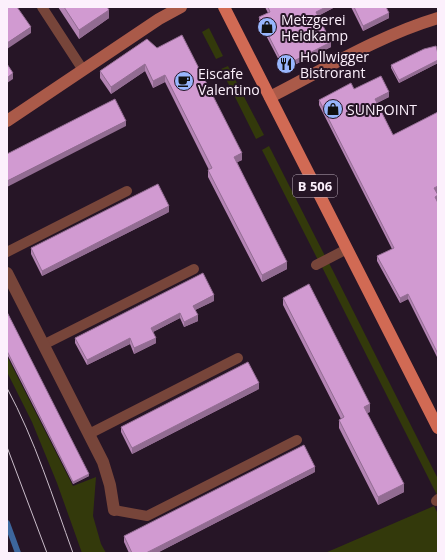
<svg xmlns="http://www.w3.org/2000/svg" width="445" height="560" font-family="'Open Sans',sans-serif">
<style>
.green{fill:#33390b}
.lines{fill:none;stroke-linecap:round;stroke-linejoin:round}
.stream{stroke:#3d669d;stroke-width:6}
.lane{stroke:#77453a;stroke-width:10}
.street{stroke:#77453a;stroke-width:12}
.secondary{stroke:#aa5a49;stroke-width:12}
.primary{stroke:#d16a54;stroke-width:12}
.tram{stroke:#cabdca;stroke-width:1}
.wall{fill:#b484b4}
.shaded-wall{fill:#926c92}
.building{fill:#d19ad1;stroke:#926c92}
.labels{text-anchor:middle;dominant-baseline:central;stroke-width:4;stroke-linejoin:round;paint-order:stroke}
.shield{fill:#261526;stroke:#bcaebc;stroke-width:1}
.shield-label{font-size:13px;font-weight:bold;fill:#fcf0fc}
.poi-label{font-size:14px;fill:#fcf0fc;stroke:#261526;text-anchor:start}
</style>
<rect width="100%" height="100%" fill="#261526"/>
<!-- green -->
<g class="green">
<path d="M 209,28 L 223,56 L 216,59 L 202,32 Z"/>
<path d="M 228,66 L 264,135 L 256,139 L 221,69 Z"/>
<path d="M 269,146 L 325,256 L 318,260 L 262,150 Z"/>
<path d="M 329,263 L 438,479 L 437,495 L 322,267 Z"/>
<path d="M 7,356 L 73,486 L 96,477 L 93,516 L 101,544 L 106,553 L 82,553 L 57,483 L 32,422 L 7,372 Z"/>
<path d="M 434,506 L 438,514 L 438,553 L 325,553 Z"/>
</g>
<g class="lines">
<!-- stream -->
<path class="stream" d="M 7,523 L 18,553"/>
<!-- lane -->
<g class="lane">
<path d="M 42,7 L 83,70"/>
<path d="M 7,252 L 127,191"/>
<path d="M 316,265 L 347,249"/>
<path d="M 43,345 L 194,269"/>
<path d="M 89,434 L 238,358"/>
<path d="M 436,501 L 438,499"/>
<path d="M 114,510 L 147,516 L 297,440"/>
</g>
<!-- street -->
<path class="street" d="M 7,273 L 103,462 L 110,485 L 114,510"/>
<!-- secondary -->
<g class="secondary">
<path d="M 270,97 C 325,69 378,36 438,18"/>
<path d="M 7,121 L 159,19 L 181,7"/>
</g>
<!-- primary -->
<path class="primary" d="M 224,7 L 438,428"/>
<!-- tram -->
<g class="tram">
<path d="M 7,388 C 35,440 53,498 73,553"/>
<path d="M 7,447 L 47,553"/>
</g>
</g>
<!-- wall -->
<g class="wall">
<path d="M 58,7 L 107,7 L 109,18 L 79,39 Z"/>
<path d="M 265,7 L 335,7 L 318,16 L 331,47 L 284,70 L 259,22 L 259,17 L 268,13 Z"/>
<path d="M 351,7 L 386,7 L 389,18 L 363,31 Z"/>
<path d="M 147,39 L 242,160 L 237,162 L 287,269 L 262,282 L 208,177 L 208,170 L 209,170 L 165,82 L 153,88 L 145,71 L 111,94 L 100,78 L 100,71 Z"/>
<path d="M 438,54 L 438,63 L 399,83 L 391,68 L 391,65 Z"/>
<path d="M 354,89 L 389,97 L 377,103 L 393,135 L 438,112 L 438,191 L 436,192 L 438,200 L 437,201 L 438,203 L 438,359 L 408,299 L 400,303 L 377,261 L 377,256 L 392,249 L 319,105 L 319,100 Z"/>
<path d="M 169,212 L 42,276 L 31,254 L 31,248 Z"/>
<path d="M 283,298 L 370,412 L 367,413 L 404,492 L 378,505 L 339,428 L 339,420 L 341,419 L 283,305 Z"/>
<path d="M 214,301 L 195,310 L 198,321 L 184,327 L 180,318 L 153,332 L 156,343 L 134,354 L 130,344 L 87,365 L 75,343 L 75,338 Z"/>
<path d="M 7,312 L 89,476 L 73,484 L 7,354 Z"/>
<path d="M 259,389 L 132,454 L 121,432 L 121,427 Z"/>
<path d="M 315,472 L 157,553 L 129,553 L 124,542 L 124,536 Z"/>
</g>
<!-- shaded-wall -->
<g class="shaded-wall">
<path d="M 326,7 L 335,7 L 316,17 L 316,12 Z"/>
<path d="M 109,10 L 109,18 L 79,39 L 79,30 Z"/>
<path d="M 389,13 L 389,18 L 363,31 L 363,26 Z"/>
<path d="M 31,27 L 31,33 L 7,49 L 7,43 Z"/>
<path d="M 331,42 L 331,47 L 284,70 L 284,66 Z"/>
<path d="M 438,60 L 438,63 L 399,83 L 399,80 Z"/>
<path d="M 145,64 L 145,71 L 111,94 L 111,87 Z"/>
<path d="M 13,73 L 13,79 L 7,83 L 7,78 Z"/>
<path d="M 165,75 L 165,82 L 153,88 L 153,81 Z"/>
<path d="M 389,92 L 389,97 L 375,104 L 375,99 Z"/>
<path d="M 126,121 L 126,126 L 7,187 L 7,181 Z"/>
<path d="M 242,153 L 242,160 L 234,164 L 234,157 Z"/>
<path d="M 438,186 L 438,191 L 434,193 L 434,188 Z"/>
<path d="M 438,195 L 438,200 L 435,202 L 435,197 Z"/>
<path d="M 169,206 L 169,212 L 42,276 L 42,271 Z"/>
<path d="M 287,262 L 287,269 L 262,282 L 262,275 Z"/>
<path d="M 408,294 L 408,299 L 400,303 L 400,298 Z"/>
<path d="M 214,295 L 214,301 L 193,311 L 193,306 Z"/>
<path d="M 180,313 L 180,318 L 151,333 L 151,328 Z"/>
<path d="M 198,315 L 198,321 L 184,327 L 184,322 Z"/>
<path d="M 130,338 L 130,344 L 87,365 L 87,360 Z"/>
<path d="M 156,338 L 156,343 L 134,354 L 134,348 Z"/>
<path d="M 259,383 L 259,389 L 132,454 L 132,448 Z"/>
<path d="M 370,404 L 370,412 L 364,414 L 364,407 Z"/>
<path d="M 315,467 L 315,472 L 157,553 L 146,553 Z"/>
<path d="M 89,474 L 89,476 L 73,484 L 73,482 Z"/>
<path d="M 404,484 L 404,492 L 378,505 L 378,497 Z"/>
</g>
<!-- building -->
<g class="building">
<path d="M 7,7 L 17,7 L 31,27 L 7,43 Z"/>
<path d="M 64,7 L 107,7 L 109,10 L 79,30 Z"/>
<path d="M 268,7 L 326,7 L 316,12 L 331,42 L 284,66 L 259,17 L 270,12 Z"/>
<path d="M 354,7 L 386,7 L 389,13 L 363,26 Z"/>
<path d="M 182,35 L 242,153 L 234,157 L 287,262 L 262,275 L 208,170 L 212,168 L 165,75 L 153,81 L 145,64 L 111,87 L 100,71 L 147,39 L 157,48 Z"/>
<path d="M 436,46 L 438,54 L 438,60 L 399,80 L 391,65 L 424,49 Z"/>
<path d="M 7,64 L 13,73 L 7,78 Z"/>
<path d="M 381,76 L 389,92 L 375,99 L 393,135 L 438,112 L 438,186 L 434,188 L 438,195 L 435,197 L 438,203 L 438,354 L 408,294 L 400,298 L 377,256 L 394,248 L 319,100 L 351,83 L 354,89 Z"/>
<path d="M 115,99 L 126,121 L 7,181 L 7,154 Z"/>
<path d="M 158,184 L 169,206 L 42,271 L 31,248 Z"/>
<path d="M 203,273 L 214,295 L 193,306 L 198,315 L 184,322 L 180,313 L 151,328 L 156,338 L 134,348 L 130,338 L 87,360 L 75,338 Z"/>
<path d="M 309,284 L 370,404 L 364,407 L 404,484 L 378,497 L 339,420 L 344,417 L 283,298 Z"/>
<path d="M 7,312 L 89,474 L 73,482 L 7,351 Z"/>
<path d="M 248,362 L 259,383 L 132,448 L 121,427 Z"/>
<path d="M 304,445 L 315,467 L 146,553 L 132,553 L 124,536 Z"/>
</g>
<!-- icons -->
<defs>
<symbol id="shop-disc" viewBox="-11 -11 22 22"><circle r="9.5" fill="#98b6fd" stroke="#261526"/><path d="M-5-2.5h2.3a2.7 3.5 0 0 1 5.4 0H5L5.5 6h-11ZM-1.5-2.5h3a1.5 2.3 0 0 0-3 0Z" fill="#111"/></symbol>
<symbol id="restaurant-disc" viewBox="-11 -11 22 22"><circle r="9.5" fill="#98b6fd" stroke="#261526"/><path d="M-5-6h1v4h1v-4h1v4h1v-4h1v5L-1.5 .5V6h-2V.5L-5-1ZM5-6V6H3V1.5H1.5Q1.5-4 5-6Z" fill="#111"/></symbol>
<symbol id="cafe-disc" viewBox="-11 -11 22 22"><circle r="9.5" fill="#98b6fd" stroke="#261526"/><path d="M-5.5-4.5H6V0H3Q3 3.5 0 3.5H-2.5Q-5.5 3.5-5.5 0ZM3-3.2v2h1.7v-2ZM-6 4.5H4V6H-6Z" fill="#111"/></symbol>
</defs>
<g fill-rule="evenodd">
<use href="#shop-disc" x="256" y="16" width="22" height="22"/>
<use href="#restaurant-disc" x="275" y="53" width="22" height="22"/>
<use href="#cafe-disc" x="173" y="70" width="22" height="22"/>
<use href="#shop-disc" x="322" y="98" width="22" height="22"/>
</g>
<g class="labels">
<!-- shield labels -->
<rect class="shield" x="293" y="175" width="44" height="22" rx="3"/>
<g class="shield-label">
<text x="315" y="186">B 506</text>
</g>
<!-- poi labels -->
<g class="poi-label">
<text x="281" y="19">Metzgerei<tspan x="281" dy="16">Heidkamp</tspan></text>
<text x="300" y="56">Hollwigger<tspan x="300" dy="16">Bistrorant</tspan></text>
<text x="198" y="73">Eiscafe<tspan x="198" dy="16">Valentino</tspan></text>
<text x="347" y="109">SUNPOINT</text>
</g>
</g>
<!-- border -->
<rect width="445" height="560" fill="none" stroke="#fcf0fc" stroke-width="16"/>
</svg>
